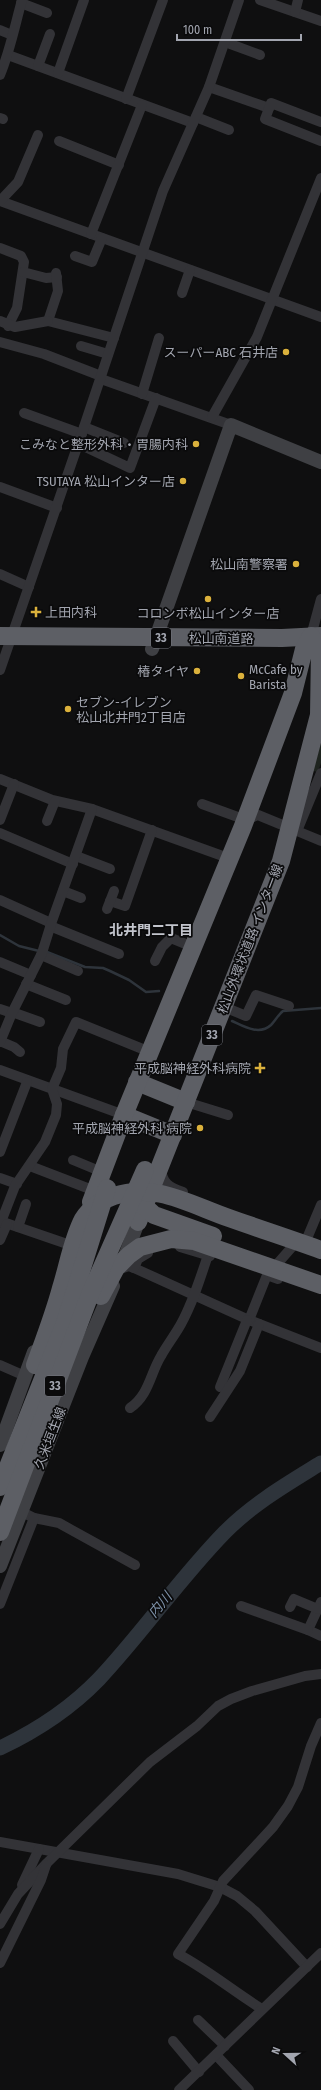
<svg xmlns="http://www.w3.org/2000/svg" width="321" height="2090" font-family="'Fira Sans Condensed','Noto Sans JP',sans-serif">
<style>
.green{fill:#1e241f}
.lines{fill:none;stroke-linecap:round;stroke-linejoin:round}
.stream{stroke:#2e343b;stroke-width:2.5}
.river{stroke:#2e343b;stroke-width:15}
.street{stroke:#333337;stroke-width:10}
.secondary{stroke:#3f4044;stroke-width:14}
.highway{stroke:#5d5f65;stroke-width:18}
.poi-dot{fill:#dbb13c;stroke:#0a0a0b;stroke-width:1.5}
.labels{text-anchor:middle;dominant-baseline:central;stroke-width:3.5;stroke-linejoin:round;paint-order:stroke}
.shield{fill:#0a0a0b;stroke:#74767e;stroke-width:1}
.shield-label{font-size:12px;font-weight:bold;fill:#a2a5af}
.poi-label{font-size:13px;fill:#a2a5af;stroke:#0a0a0b;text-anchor:end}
.street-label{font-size:13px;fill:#a2a5af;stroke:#0a0a0b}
.neighbourhood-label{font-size:14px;font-weight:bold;fill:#c2c4cc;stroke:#0a0a0b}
.water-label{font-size:14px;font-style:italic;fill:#7c90a7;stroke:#0a0a0b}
</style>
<rect width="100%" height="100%" fill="#0f0f10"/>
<!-- green -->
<path class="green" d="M 321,742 L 321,763 L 318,772 L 313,771 Z"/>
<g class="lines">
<!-- stream -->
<g class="stream">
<path d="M 0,935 L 19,946 L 39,951"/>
<path d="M 47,952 L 85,967 L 103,968 L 110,971 L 129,980 L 146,992 L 159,991"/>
<path d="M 232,1021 C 243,1026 259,1036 271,1025 C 275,1021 278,1015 283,1011 L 321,1008"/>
</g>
<!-- river -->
<path class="river" d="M 0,1748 C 36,1731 71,1708 99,1679 C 143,1632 180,1578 225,1532 C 254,1503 287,1484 321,1463"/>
<!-- street -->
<g class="street">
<path d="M 260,0 L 321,21"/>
<path d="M 21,3 L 47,13"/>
<path d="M 295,12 L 298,0"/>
<path d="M 0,30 L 12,35"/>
<path d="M 225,42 L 260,55"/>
<path d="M 8,55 L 193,123"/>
<path d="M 38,66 L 50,34"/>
<path d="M 58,73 L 84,0"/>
<path d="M 0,75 C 10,51 15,25 22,0"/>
<path d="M 209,87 L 269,108"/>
<path d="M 126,99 L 163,0"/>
<path d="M 196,117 L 229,130"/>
<path d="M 0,118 L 3,119"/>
<path d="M 321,122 L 271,103 L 265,119 L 321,141"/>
<path d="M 59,141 L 119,165"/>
<path d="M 0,201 L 321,317"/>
<path d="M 0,201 L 18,182 L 38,135"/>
<path d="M 91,234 L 142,105"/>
<path d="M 0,248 L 21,256 L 24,262 L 17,308 L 8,326"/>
<path d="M 75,256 L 92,262 L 102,238"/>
<path d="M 23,272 L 46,278 L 57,277"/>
<path d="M 56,273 L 58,291 L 48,321 L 114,338"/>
<path d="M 182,293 L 190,270"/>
<path d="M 0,321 L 15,327 L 48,321"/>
<path d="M 0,342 L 44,354 L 101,376"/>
<path d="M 81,346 L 108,354"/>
<path d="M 101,379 L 231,425"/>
<path d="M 142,394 L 159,338"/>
<path d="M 24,413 L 82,434"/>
<path d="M 212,417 L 257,337 L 321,178"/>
<path d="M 84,427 L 124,443"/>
<path d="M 79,444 L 130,468 L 156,398"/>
<path d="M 0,487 L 57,508"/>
<path d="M 0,574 L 29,587"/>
<path d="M 311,636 L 321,599"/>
<path d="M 0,670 L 84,427 L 163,191 L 209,87 L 239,0"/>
<path d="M 0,779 L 52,800 L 92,809 L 231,859"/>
<path d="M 202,804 L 246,820 L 258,815 L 297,831 L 321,773"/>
<path d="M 0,820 L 14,784"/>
<path d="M 47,821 L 55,801"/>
<path d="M 297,831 L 321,841"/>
<path d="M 0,833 L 73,864"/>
<path d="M 76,856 L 110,869"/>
<path d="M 63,891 L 81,898"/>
<path d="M 0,900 L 51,923"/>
<path d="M 110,901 L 125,906 L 152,830"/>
<path d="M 107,909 L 114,891"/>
<path d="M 50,926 L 119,954"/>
<path d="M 41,955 L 78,971"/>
<path d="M 155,961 L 162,947 L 171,938 L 193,947"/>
<path d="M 0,962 L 31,975"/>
<path d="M 26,984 L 66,1000"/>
<path d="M 224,1007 L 246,1016 L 256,995 L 289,1006"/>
<path d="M 0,1009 L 12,1013"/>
<path d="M 12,1012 L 40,1022"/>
<path d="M 0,1041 L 14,1047 L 20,1052"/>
<path d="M 0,1042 L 12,1013 L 42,953 L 52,921 L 92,809"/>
<path d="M 0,1070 L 124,1115"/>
<path d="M 186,1102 L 228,1115"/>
<path d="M 0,1152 L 27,1082"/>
<path d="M 73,1160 L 102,1172"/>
<path d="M 30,1166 L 95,1191"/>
<path d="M 161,1168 C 162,1183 169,1187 183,1192"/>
<path d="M 0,1178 L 17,1184"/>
<path d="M 0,1221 L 73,1246"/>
<path d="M 1,1222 L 15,1186 L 45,1142 L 56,1115 L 57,1104 L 52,1089 L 61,1068 L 63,1049 L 76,1022 L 150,1052"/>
<path d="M 18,1227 L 26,1204"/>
<path d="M 308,1236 L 321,1205"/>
<path d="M 0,1240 L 7,1224"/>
<path d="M 180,1247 L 210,1256"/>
<path d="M 134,1268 L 249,1320 L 321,1348"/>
<path d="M 120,1269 L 129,1266 L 134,1268 L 138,1259 L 148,1253"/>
<path d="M 271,1271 L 299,1239"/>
<path d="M 249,1320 L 267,1275 L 278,1279"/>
<path d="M 0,1365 L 25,1376"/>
<path d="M 220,1387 L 247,1320"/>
<path d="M 130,1408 C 149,1395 150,1374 161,1356 C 167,1345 175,1335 181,1324 C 193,1302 200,1279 208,1255"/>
<path d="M 210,1417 L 240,1371 L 259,1324"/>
<path d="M 22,1512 L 34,1518 L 59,1523 L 135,1565"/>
<path d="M 321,1602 L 308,1630 L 321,1636"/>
<path d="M 0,1604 L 34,1518"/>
<path d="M 241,1606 L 308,1630"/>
<path d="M 290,1607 L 294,1599 L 318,1609"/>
<path d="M 0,1842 L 178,1874 L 220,1887 L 237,1896 L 255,1911 L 307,1967"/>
<path d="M 22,1885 L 39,1849"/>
<path d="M 0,1924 L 18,1894 L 47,1863 L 150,1762 L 197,1726 L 218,1706 L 231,1699 L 252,1691 L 305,1676 L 321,1674"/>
<path d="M 0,1963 L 41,1880 L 46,1865"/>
<path d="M 262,2009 C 233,1991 208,1970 178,1954 L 214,1901 L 223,1881 L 273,1827 L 288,1806 L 298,1787 L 311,1746 L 321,1723"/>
<path d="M 198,2020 L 225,2046"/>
<path d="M 173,2041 L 199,2072"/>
<path d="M 216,2055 L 249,2090"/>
<path d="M 179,2090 L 321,1953"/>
</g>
<!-- secondary -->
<g class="secondary">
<path d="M 152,649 L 231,425 L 321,462"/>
<path d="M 124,1259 L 138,1222"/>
<path d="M 0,1445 L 34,1352"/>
<path d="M 0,1566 L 82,1357 L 113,1286"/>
</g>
<!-- highway -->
<g class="highway">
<path d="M 0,636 L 282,638 L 321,636"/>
<path d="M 137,1082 L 186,1102"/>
<path d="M 124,1115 L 173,1135"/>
<path d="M 91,1202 L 124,1115 L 243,826 L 293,693 L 304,649 L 311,636 L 320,649 L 319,715 L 281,861 L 138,1222"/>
<path d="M 144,1206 L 154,1215 L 213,1236"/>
<path d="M 101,1296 L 116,1268 L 129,1255 L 140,1247 L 171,1239 L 194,1241 L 321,1285"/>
<path d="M 35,1365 C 44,1340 54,1314 61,1288 C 68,1266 72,1240 83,1219 C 90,1208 102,1200 114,1196 C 155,1182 191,1205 229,1218 C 260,1229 291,1239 321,1250"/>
<path d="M 0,1487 L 65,1323 L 107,1188"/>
<path d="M 0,1532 L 91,1292 L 145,1170"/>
</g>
</g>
<!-- markers -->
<g class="poi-dot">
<circle cx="286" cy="352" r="4"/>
<circle cx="196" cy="444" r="4"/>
<circle cx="183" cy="481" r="4"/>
<circle cx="296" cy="564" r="4"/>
<circle cx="208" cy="599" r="4"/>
<path d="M34 606h4v4h4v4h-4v4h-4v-4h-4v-4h4z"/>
<circle cx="197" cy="671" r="4"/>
<circle cx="241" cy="676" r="4"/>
<circle cx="68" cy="709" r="4"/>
<path d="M258 1062h4v4h4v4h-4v4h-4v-4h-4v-4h4z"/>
<circle cx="200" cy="1128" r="4"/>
</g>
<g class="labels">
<!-- shield labels -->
<g class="shield">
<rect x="151" y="628" width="20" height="20" rx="3"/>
<rect x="202" y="1025" width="20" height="20" rx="3"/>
<rect x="45" y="1376" width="20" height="20" rx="3"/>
</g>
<g class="shield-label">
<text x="161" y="638">33</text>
<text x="212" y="1035">33</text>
<text x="55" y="1386">33</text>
</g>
<!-- poi labels -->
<g class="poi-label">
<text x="278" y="352">スーパーABC 石井店</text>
<text x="188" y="444">こみなと整形外科・胃腸内科</text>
<text x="175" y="481">TSUTAYA 松山インター店</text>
<text x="288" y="564">松山南警察署</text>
<text x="45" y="612" text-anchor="start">上田内科</text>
<text x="208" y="613" text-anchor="middle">コロンボ松山インター店</text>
<text x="249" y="669" text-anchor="start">McCafe by<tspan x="249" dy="15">Barista</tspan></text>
<text x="189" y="671">椿タイヤ</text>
<text x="76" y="702" text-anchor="start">セブン-イレブン<tspan x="76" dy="15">松山北井門2丁目店</tspan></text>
<text x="251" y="1068">平成脳神経外科病院</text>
<text x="192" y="1128">平成脳神経外科 病院</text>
</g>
<!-- street labels -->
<g class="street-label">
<text x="221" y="638">松山南道路</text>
<text transform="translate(250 939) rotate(-69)">松山外環状道路 インター線</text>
<text transform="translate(50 1438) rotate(-69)">久米垣生線</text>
</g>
<!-- neighbourhood labels -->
<g class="neighbourhood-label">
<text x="151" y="930">北井門二丁目</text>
</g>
<!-- water labels -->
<g class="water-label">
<text transform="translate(160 1605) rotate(-50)">内川</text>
</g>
</g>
<!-- north arrow -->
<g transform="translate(285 2054) rotate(291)" stroke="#0a0a0b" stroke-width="3" paint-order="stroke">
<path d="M0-3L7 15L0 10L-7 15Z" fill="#a2a5af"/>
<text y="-6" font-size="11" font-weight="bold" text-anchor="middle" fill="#a2a5af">N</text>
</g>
<!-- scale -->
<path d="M177 34v6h124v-6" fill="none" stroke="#a2a5af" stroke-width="2"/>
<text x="183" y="34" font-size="12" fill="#a2a5af" stroke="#0a0a0b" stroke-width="3" paint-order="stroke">100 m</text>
</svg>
